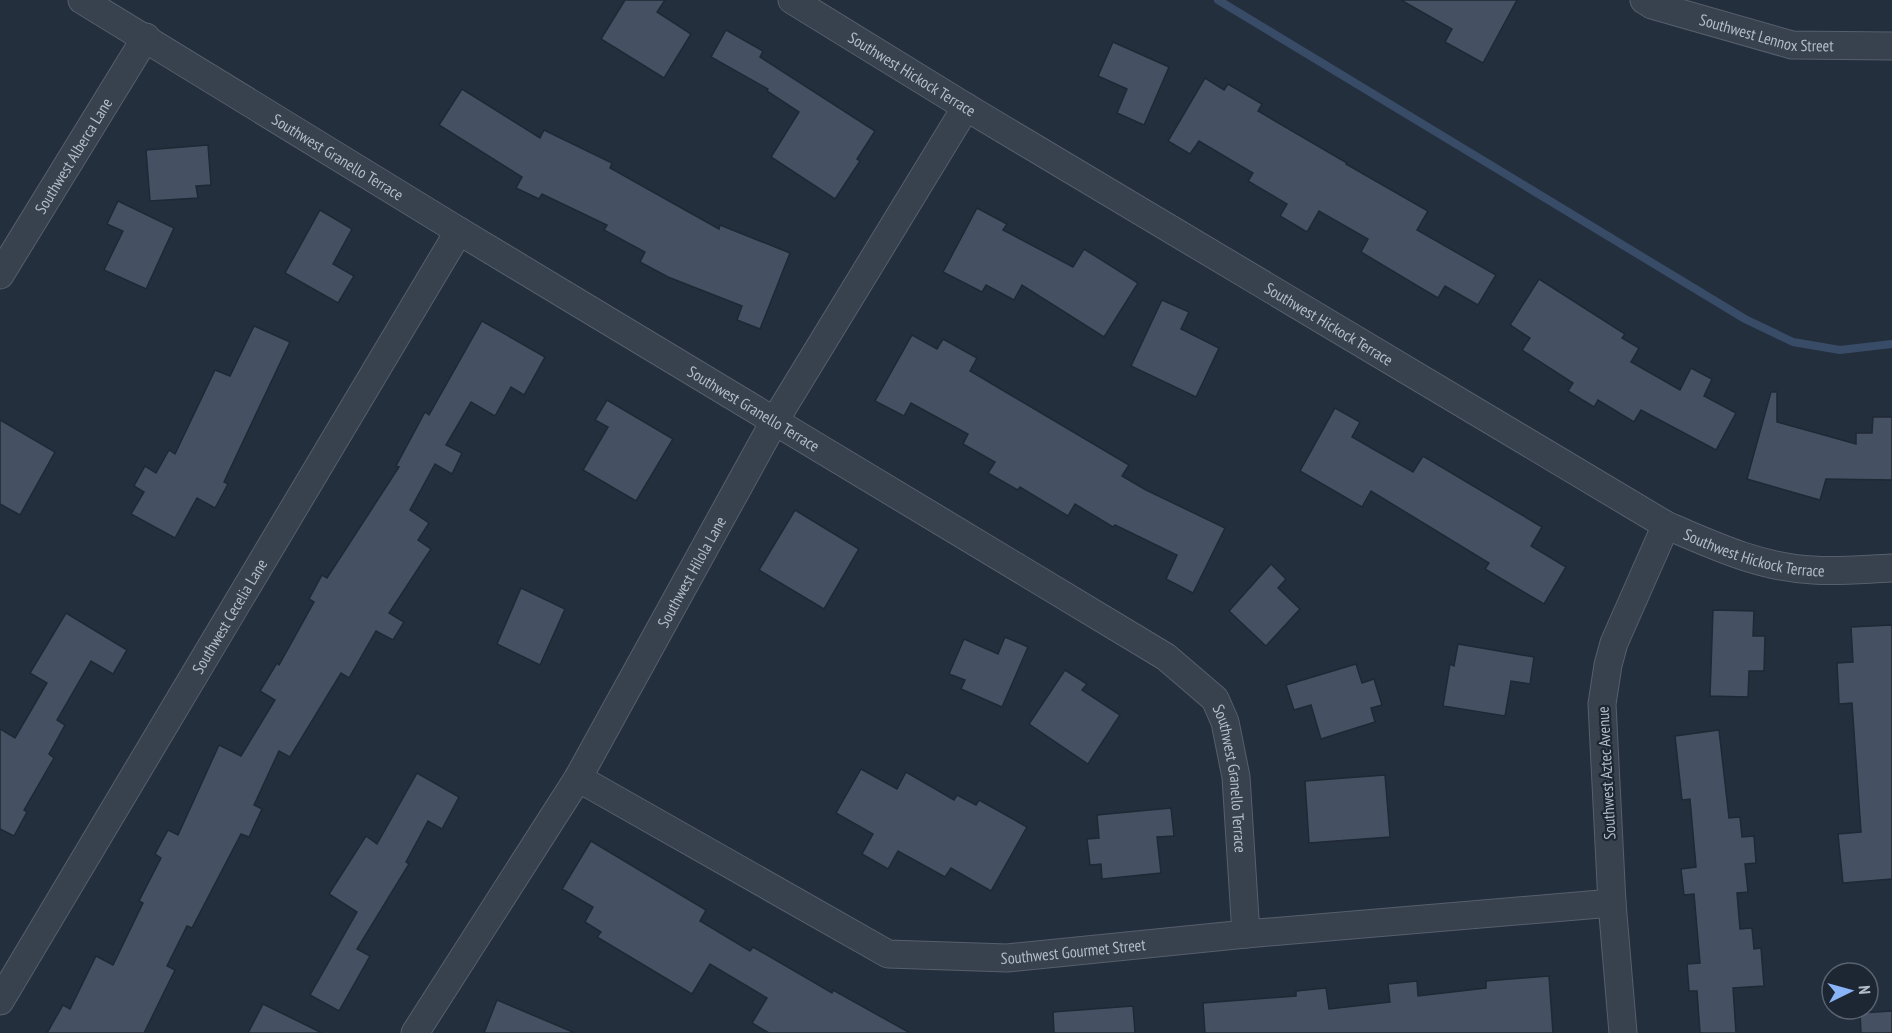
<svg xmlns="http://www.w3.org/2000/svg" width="1892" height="1033" font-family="'PT Sans Narrow',sans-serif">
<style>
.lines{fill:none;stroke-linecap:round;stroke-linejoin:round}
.stream{stroke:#394c67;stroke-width:8}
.building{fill:#455162;stroke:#1f2835;stroke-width:1.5}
.street-casing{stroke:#565f6c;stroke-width:29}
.street{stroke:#38414e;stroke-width:27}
.labels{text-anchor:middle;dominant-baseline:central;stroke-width:4.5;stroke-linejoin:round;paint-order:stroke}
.street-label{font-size:16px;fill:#b4bcc9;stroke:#1d2633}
</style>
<rect width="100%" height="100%" fill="#242f3e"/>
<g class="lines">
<!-- stream -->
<path class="stream" d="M 1218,0 L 1745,319 L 1793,342 L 1840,350 L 1892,344"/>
</g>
<!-- building -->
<g class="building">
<path d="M 625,0 L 665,0 L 657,12 L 691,34 L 664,78 L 601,39 Z"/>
<path d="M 1401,0 L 1517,0 L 1483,63 L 1445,42 L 1452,29 Z"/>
<path d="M 726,30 L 763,51 L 760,57 L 875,131 L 857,159 L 860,161 L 835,199 L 771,157 L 799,112 L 767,91 L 768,89 L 711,57 Z"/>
<path d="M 1113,42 L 1169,67 L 1144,125 L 1117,113 L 1127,89 L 1098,76 Z"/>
<path d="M 1205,78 L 1224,90 L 1228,84 L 1262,104 L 1258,111 L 1347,163 L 1346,164 L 1428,211 L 1417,230 L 1496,275 L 1478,305 L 1445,286 L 1438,298 L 1416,285 L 1361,252 L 1368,239 L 1319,211 L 1307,232 L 1280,216 L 1287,204 L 1248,181 L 1253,173 L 1199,141 L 1190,154 L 1168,141 Z"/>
<path d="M 462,89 L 540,138 L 544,130 L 612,163 L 610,168 L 719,229 L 720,225 L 790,253 L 760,329 L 737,320 L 742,306 L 668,277 L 640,262 L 645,252 L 604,230 L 607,225 L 542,194 L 539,199 L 516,188 L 522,177 L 439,125 Z"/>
<path d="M 208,145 L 211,185 L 196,186 L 198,198 L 150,201 L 146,150 Z"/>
<path d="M 118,201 L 174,228 L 146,289 L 104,270 L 123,231 L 107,224 Z"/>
<path d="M 977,208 L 1007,224 L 1003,230 L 1073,267 L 1084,249 L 1138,283 L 1104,337 L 1022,285 L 1014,300 L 986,285 L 982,292 L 943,272 Z"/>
<path d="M 320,210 L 352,229 L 333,264 L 354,276 L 338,303 L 285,273 Z"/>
<path d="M 1539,279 L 1625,334 L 1622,338 L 1639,348 L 1631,362 L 1680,390 L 1691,368 L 1712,379 L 1704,396 L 1736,413 L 1716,450 L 1641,410 L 1634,422 L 1598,400 L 1594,407 L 1568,391 L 1573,383 L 1522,350 L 1530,338 L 1510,325 Z"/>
<path d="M 1162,300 L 1189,312 L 1181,329 L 1219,348 L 1196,397 L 1131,366 Z"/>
<path d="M 482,321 L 545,357 L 524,395 L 511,387 L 495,416 L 471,402 L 446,445 L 462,453 L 452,474 L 435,464 L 410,510 L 429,523 L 418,540 L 431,549 L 389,613 L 404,622 L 393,640 L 376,631 L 349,678 L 341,673 L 290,757 L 279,751 L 254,805 L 262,809 L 249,837 L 241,834 L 192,928 L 187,926 L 167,966 L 175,970 L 144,1033 L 47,1033 L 63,1005 L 70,1009 L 96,956 L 113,965 L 143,903 L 139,901 L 161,858 L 155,854 L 168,830 L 178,835 L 219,745 L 241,756 L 275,700 L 260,691 L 277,663 L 279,665 L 314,602 L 309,599 L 322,575 L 327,578 L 399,467 L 396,466 L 425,412 L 429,415 Z"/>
<path d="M 254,326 L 290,342 L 224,482 L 228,484 L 215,508 L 197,498 L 175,538 L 131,514 L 144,492 L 134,486 L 145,466 L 156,473 L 169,450 L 175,454 L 215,370 L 230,376 Z"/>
<path d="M 912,335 L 937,349 L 943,339 L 977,358 L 970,371 L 1129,465 L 1122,476 L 1146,490 L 1225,528 L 1193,593 L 1166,579 L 1177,555 L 1115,525 L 1113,527 L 1075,504 L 1068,516 L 1020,487 L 1018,490 L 988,473 L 995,462 L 963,444 L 968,434 L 911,403 L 904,416 L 875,401 Z"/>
<path d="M 1771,392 L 1777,392 L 1777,422 L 1856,444 L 1856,433 L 1872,433 L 1873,417 L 1892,417 L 1892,480 L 1826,479 L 1820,500 L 1747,479 Z"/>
<path d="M 607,400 L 673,439 L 636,501 L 583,470 L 608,427 L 595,420 Z"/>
<path d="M 1335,408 L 1360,422 L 1352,437 L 1413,472 L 1423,456 L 1542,527 L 1531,546 L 1566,567 L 1544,604 L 1485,569 L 1489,563 L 1371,491 L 1362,507 L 1300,471 Z"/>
<path d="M 0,420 L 55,452 L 20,515 L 0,504 Z"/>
<path d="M 795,510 L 859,549 L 824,609 L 759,570 Z"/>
<path d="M 1271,564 L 1286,579 L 1278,588 L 1300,609 L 1266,646 L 1229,611 Z"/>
<path d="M 521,588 L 565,609 L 540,665 L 497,644 Z"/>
<path d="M 1713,610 L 1754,611 L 1753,636 L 1765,636 L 1764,671 L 1749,671 L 1748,697 L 1710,696 Z"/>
<path d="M 66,613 L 127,650 L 113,674 L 91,661 L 57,720 L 65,725 L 49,754 L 54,758 L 24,810 L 27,812 L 14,836 L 0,829 L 0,729 L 15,738 L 47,683 L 30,673 Z"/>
<path d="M 1892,625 L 1892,879 L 1843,883 L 1838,834 L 1861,832 L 1852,703 L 1839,704 L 1837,663 L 1853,662 L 1851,627 Z"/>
<path d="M 1005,637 L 1028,647 L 1002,707 L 961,689 L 965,680 L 949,674 L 964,639 L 998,654 Z"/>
<path d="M 1458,644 L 1534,657 L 1530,684 L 1511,681 L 1505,716 L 1443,706 L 1450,664 L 1454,666 Z"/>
<path d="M 1356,664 L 1362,683 L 1374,679 L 1382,705 L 1371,708 L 1375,722 L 1321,739 L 1311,705 L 1294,710 L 1286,685 Z"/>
<path d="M 1065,670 L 1087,684 L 1082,690 L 1120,715 L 1088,764 L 1029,724 Z"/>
<path d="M 1719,730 L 1729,818 L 1740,817 L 1742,837 L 1754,836 L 1756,863 L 1745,864 L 1748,892 L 1737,893 L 1740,929 L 1752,928 L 1754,949 L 1761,948 L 1764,986 L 1733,988 L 1736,1033 L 1700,1033 L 1697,991 L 1689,991 L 1687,964 L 1700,963 L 1694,894 L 1684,895 L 1681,869 L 1696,867 L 1690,799 L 1682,800 L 1675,736 Z"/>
<path d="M 861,769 L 897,789 L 906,772 L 954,800 L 957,795 L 976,805 L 979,800 L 1027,827 L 991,891 L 951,868 L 945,877 L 898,851 L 888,869 L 862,854 L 873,834 L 836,813 Z"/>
<path d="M 417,773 L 459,797 L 442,829 L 428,821 L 406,862 L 409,864 L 357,949 L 370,956 L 339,1011 L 310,995 L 357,912 L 329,894 L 366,836 L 377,844 Z"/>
<path d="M 1385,775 L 1390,837 L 1309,843 L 1305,781 Z"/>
<path d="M 1171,808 L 1174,836 L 1157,837 L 1161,873 L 1102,879 L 1101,864 L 1090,865 L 1087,839 L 1099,838 L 1097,815 Z"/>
<path d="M 591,841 L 706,910 L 700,921 L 750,951 L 753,947 L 832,993 L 833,990 L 910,1033 L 769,1033 L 752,1023 L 767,998 L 710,964 L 692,994 L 597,937 L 601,932 L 585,922 L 593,907 L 562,889 Z"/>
<path d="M 1549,976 L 1553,1033 L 1205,1033 L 1203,1003 L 1296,996 L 1296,991 L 1326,988 L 1329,1009 L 1390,1002 L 1388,984 L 1417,981 L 1418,996 L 1486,988 L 1486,981 Z"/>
<path d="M 497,1000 L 575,1033 L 484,1033 Z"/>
<path d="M 263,1004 L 322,1033 L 248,1033 Z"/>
<path d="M 1133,1006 L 1135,1033 L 1054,1033 L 1053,1012 Z"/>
<path d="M 1892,1011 L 1892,1033 L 1861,1033 L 1860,1013 Z"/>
</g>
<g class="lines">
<defs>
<g id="street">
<path id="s1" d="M 82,0 L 459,231 L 1166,657 L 1215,699 L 1225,722 L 1236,777 L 1246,934"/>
<path id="s2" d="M 792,0 L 966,107 L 1666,525 C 1712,545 1762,568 1813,570 C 1839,572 1866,569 1892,568"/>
<path id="s3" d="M 1644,0 L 1652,5 L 1792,45 L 1892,46"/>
<path id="s4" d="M 0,275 L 146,37"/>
<path id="s5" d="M 578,778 L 888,954 L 1007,958 L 1246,934 L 1612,903"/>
<path id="s6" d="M 0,1001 L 459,231"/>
<path id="s7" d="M 415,1033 L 578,778 L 774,422 L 966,107"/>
<path d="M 1623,1033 L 1612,903 L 1602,704 L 1608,665 L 1614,643 L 1666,525"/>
</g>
</defs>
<!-- street casing -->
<use href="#street" class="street-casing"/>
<!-- street -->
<use href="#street" class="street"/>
</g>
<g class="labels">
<!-- street labels -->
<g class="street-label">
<text stroke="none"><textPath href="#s3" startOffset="128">Southwest Lennox Street</textPath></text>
<text stroke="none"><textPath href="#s2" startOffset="141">Southwest Hickock Terrace</textPath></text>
<text stroke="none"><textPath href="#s4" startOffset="140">Southwest Alberca Lane</textPath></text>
<text stroke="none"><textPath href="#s1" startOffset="300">Southwest Granello Terrace</textPath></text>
<text stroke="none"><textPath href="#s2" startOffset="627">Southwest Hickock Terrace</textPath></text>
<text stroke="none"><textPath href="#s1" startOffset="786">Southwest Granello Terrace</textPath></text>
<text stroke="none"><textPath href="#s2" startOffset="1113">Southwest Hickock Terrace</textPath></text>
<text stroke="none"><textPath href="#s7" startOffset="538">Southwest Hilola Lane</textPath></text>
<text stroke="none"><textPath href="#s6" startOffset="448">Southwest Cecelia Lane</textPath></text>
<text transform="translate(1606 773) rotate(-93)">Southwest Aztec Avenue</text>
<text stroke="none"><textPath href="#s1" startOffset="1414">Southwest Granello Terrace</textPath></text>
<text stroke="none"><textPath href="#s5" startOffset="542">Southwest Gourmet Street</textPath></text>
</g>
</g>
<!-- north arrow -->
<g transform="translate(1850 991) rotate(85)"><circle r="28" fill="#1d2633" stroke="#59626f" stroke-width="1.5"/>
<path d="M0-4.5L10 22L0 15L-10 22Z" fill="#8ab4f8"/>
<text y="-9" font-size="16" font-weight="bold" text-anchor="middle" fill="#b4bcc9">N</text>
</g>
</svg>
